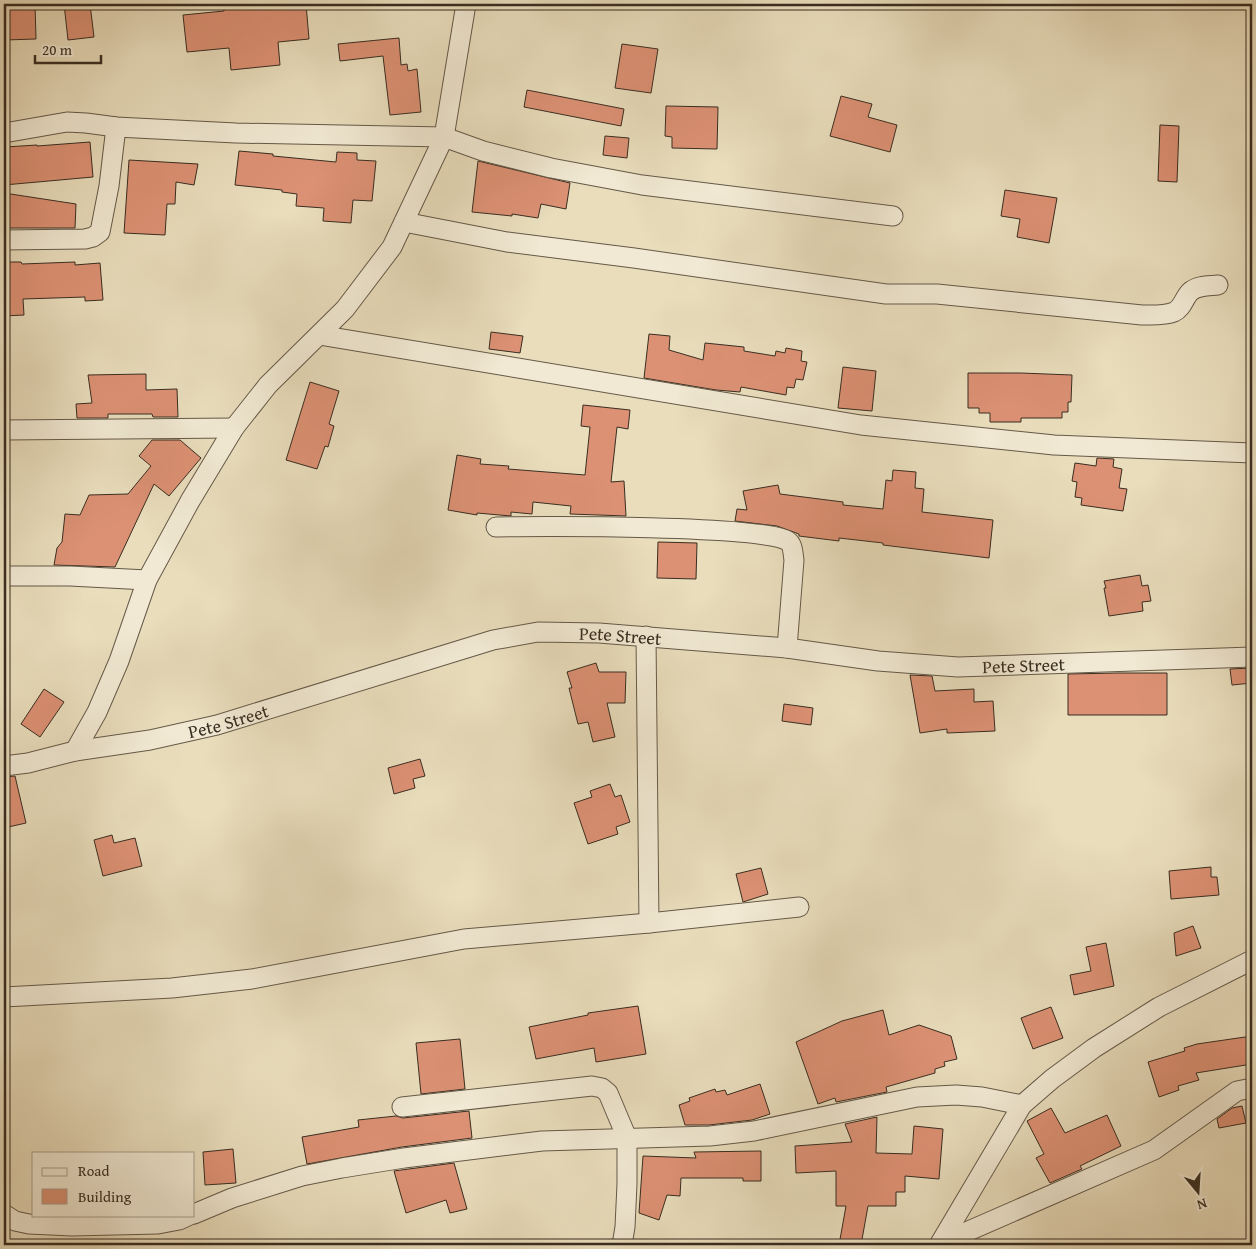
<svg xmlns="http://www.w3.org/2000/svg" width="1256" height="1249" font-family="'Gentium Book Plus',serif">
<style>
.building{fill:#dc9174;stroke:#392d21}
.lines{fill:none;stroke-linecap:round;stroke-linejoin:round}
.minor-casing{stroke:#655948;stroke-width:21}
.minor{stroke:#f1e9d3;stroke-width:19}
.labels{text-anchor:middle;dominant-baseline:central;stroke-width:5;stroke-linejoin:round;paint-order:stroke}
.street-label{font-size:18px;fill:#392d21;stroke:#f1e9d3}
</style>
<rect width="100%" height="100%" fill="#e9ddbc"/>
<filter id="stains"><feTurbulence type="fractalNoise" baseFrequency=".004" numOctaves="4"/><feColorMatrix values="0 0 0 0 .2 0 0 0 0 .09 0 0 0 0 .02 0 0 0 .5 -.17"/></filter>
<radialGradient id="worn" r=".72"><stop offset=".6" stop-color="#630" stop-opacity="0"/><stop offset="1" stop-color="#630" stop-opacity=".3"/></radialGradient>
<!-- building -->
<g class="building">
<path d="M 4,4 L 35,4 L 36,39 L 5,40 Z"/>
<path d="M 64,4 L 90,4 L 94,37 L 68,40 Z"/>
<path d="M 224,4 L 306,4 L 309,39 L 278,42 L 280,65 L 231,70 L 229,48 L 187,52 L 183,15 L 224,11 Z"/>
<path d="M 399,38 L 401,65 L 407,64 L 408,71 L 417,69 L 421,112 L 390,115 L 383,56 L 340,61 L 338,44 Z"/>
<path d="M 622,44 L 658,49 L 651,93 L 615,88 Z"/>
<path d="M 527,90 L 624,109 L 621,126 L 524,107 Z"/>
<path d="M 841,96 L 872,104 L 868,117 L 897,125 L 890,152 L 830,136 Z"/>
<path d="M 666,106 L 718,107 L 717,149 L 672,148 L 672,137 L 665,136 Z"/>
<path d="M 1160,125 L 1179,126 L 1177,182 L 1158,181 Z"/>
<path d="M 605,136 L 629,138 L 627,158 L 603,155 Z"/>
<path d="M 90,142 L 93,177 L 4,185 L 4,163 L 6,163 L 5,147 L 37,145 L 37,146 Z"/>
<path d="M 239,151 L 273,154 L 273,156 L 336,162 L 337,152 L 357,153 L 357,160 L 376,161 L 372,201 L 353,200 L 351,223 L 323,221 L 324,208 L 296,206 L 297,194 L 282,192 L 282,190 L 235,185 Z"/>
<path d="M 129,160 L 198,164 L 194,185 L 176,182 L 175,204 L 167,204 L 165,235 L 124,233 Z"/>
<path d="M 478,161 L 570,183 L 566,209 L 541,204 L 538,218 L 512,214 L 512,216 L 472,212 Z"/>
<path d="M 1005,190 L 1057,198 L 1049,243 L 1017,237 L 1020,219 L 1001,216 Z"/>
<path d="M 4,193 L 76,204 L 75,228 L 4,228 Z"/>
<path d="M 4,262 L 21,262 L 22,264 L 75,262 L 75,265 L 100,263 L 103,300 L 85,301 L 85,297 L 23,299 L 24,315 L 4,316 Z"/>
<path d="M 491,332 L 523,336 L 520,353 L 489,349 Z"/>
<path d="M 649,334 L 670,336 L 669,350 L 703,360 L 705,343 L 744,347 L 744,351 L 775,356 L 776,351 L 785,353 L 786,348 L 802,351 L 801,361 L 807,362 L 803,380 L 796,379 L 794,388 L 787,387 L 786,395 L 741,387 L 740,392 L 716,390 L 644,378 Z"/>
<path d="M 843,367 L 876,371 L 872,411 L 838,408 Z"/>
<path d="M 968,373 L 1021,373 L 1072,375 L 1071,402 L 1068,402 L 1068,412 L 1062,412 L 1062,418 L 1021,418 L 1021,422 L 990,422 L 990,413 L 979,413 L 979,408 L 968,408 Z"/>
<path d="M 146,374 L 146,390 L 177,389 L 178,417 L 153,417 L 152,414 L 108,414 L 108,418 L 77,418 L 76,404 L 92,403 L 88,375 Z"/>
<path d="M 310,382 L 339,391 L 329,424 L 334,426 L 328,447 L 325,446 L 317,469 L 286,460 Z"/>
<path d="M 583,405 L 630,410 L 628,429 L 617,427 L 611,482 L 624,481 L 626,516 L 570,514 L 571,506 L 533,502 L 532,514 L 511,512 L 511,516 L 477,513 L 477,515 L 448,510 L 457,455 L 481,459 L 480,464 L 509,466 L 508,469 L 585,475 L 590,427 L 581,426 Z"/>
<path d="M 152,440 L 180,440 L 201,458 L 169,496 L 154,484 L 115,567 L 54,565 L 57,548 L 62,542 L 65,514 L 80,515 L 89,495 L 128,494 L 151,466 L 139,456 Z"/>
<path d="M 1097,458 L 1114,459 L 1113,467 L 1122,469 L 1119,488 L 1127,489 L 1123,511 L 1081,505 L 1082,498 L 1075,497 L 1077,482 L 1072,481 L 1075,463 L 1096,466 Z"/>
<path d="M 893,470 L 916,472 L 915,488 L 924,489 L 922,512 L 993,520 L 989,558 L 883,545 L 883,543 L 839,538 L 839,541 L 799,536 L 799,534 L 777,526 L 735,521 L 737,509 L 747,510 L 743,491 L 778,485 L 780,494 L 843,502 L 843,505 L 883,509 L 886,480 L 892,481 Z"/>
<path d="M 658,542 L 697,543 L 696,579 L 657,578 Z"/>
<path d="M 1140,575 L 1142,586 L 1148,585 L 1151,601 L 1142,602 L 1143,611 L 1109,616 L 1104,588 L 1106,588 L 1104,581 Z"/>
<path d="M 596,663 L 599,672 L 626,672 L 625,703 L 607,703 L 615,737 L 593,742 L 588,722 L 578,724 L 569,688 L 572,688 L 567,672 Z"/>
<path d="M 1252,668 L 1252,683 L 1232,685 L 1230,669 Z"/>
<path d="M 1118,673 L 1167,673 L 1167,715 L 1068,715 L 1068,674 Z"/>
<path d="M 910,675 L 932,676 L 935,691 L 974,689 L 974,702 L 993,701 L 995,731 L 947,733 L 947,729 L 920,733 Z"/>
<path d="M 44,689 L 64,702 L 40,737 L 21,724 Z"/>
<path d="M 784,704 L 813,708 L 811,725 L 782,721 Z"/>
<path d="M 420,759 L 425,776 L 413,779 L 415,788 L 394,794 L 388,768 Z"/>
<path d="M 15,776 L 26,823 L 4,828 L 4,777 Z"/>
<path d="M 610,784 L 615,797 L 621,795 L 630,822 L 616,827 L 618,834 L 588,844 L 574,803 L 592,797 L 590,791 Z"/>
<path d="M 112,835 L 114,843 L 135,838 L 142,866 L 103,876 L 94,840 Z"/>
<path d="M 1211,867 L 1211,877 L 1217,877 L 1219,895 L 1171,899 L 1169,871 Z"/>
<path d="M 761,868 L 768,894 L 743,902 L 736,874 Z"/>
<path d="M 1193,926 L 1201,948 L 1176,956 L 1174,933 Z"/>
<path d="M 1106,943 L 1114,986 L 1074,995 L 1070,975 L 1091,971 L 1086,947 Z"/>
<path d="M 638,1006 L 646,1054 L 596,1062 L 594,1048 L 536,1059 L 529,1027 L 588,1015 L 588,1013 Z"/>
<path d="M 1051,1007 L 1063,1038 L 1033,1049 L 1021,1018 Z"/>
<path d="M 883,1010 L 889,1035 L 919,1025 L 951,1036 L 957,1059 L 944,1062 L 945,1066 L 935,1069 L 935,1073 L 886,1087 L 887,1092 L 836,1102 L 835,1098 L 818,1104 L 796,1042 L 842,1021 Z"/>
<path d="M 1252,1036 L 1252,1064 L 1196,1073 L 1199,1080 L 1178,1086 L 1179,1090 L 1159,1097 L 1148,1062 L 1185,1051 L 1184,1048 L 1197,1044 Z"/>
<path d="M 460,1039 L 465,1089 L 421,1094 L 416,1043 Z"/>
<path d="M 760,1084 L 770,1114 L 752,1120 L 709,1125 L 685,1125 L 679,1105 L 690,1101 L 689,1098 L 715,1089 L 716,1092 L 725,1090 L 727,1095 Z"/>
<path d="M 1242,1106 L 1246,1123 L 1219,1128 L 1217,1119 L 1232,1108 Z"/>
<path d="M 1051,1108 L 1065,1133 L 1107,1115 L 1121,1146 L 1080,1166 L 1082,1169 L 1050,1183 L 1036,1158 L 1044,1154 L 1027,1121 Z"/>
<path d="M 469,1111 L 472,1138 L 402,1147 L 307,1164 L 302,1137 L 359,1127 L 358,1120 L 396,1116 L 403,1118 Z"/>
<path d="M 877,1117 L 876,1153 L 912,1154 L 914,1126 L 943,1129 L 939,1179 L 905,1176 L 905,1192 L 896,1192 L 896,1206 L 868,1206 L 861,1245 L 839,1245 L 846,1206 L 836,1206 L 836,1171 L 796,1173 L 795,1146 L 852,1142 L 845,1124 Z"/>
<path d="M 233,1149 L 236,1183 L 205,1185 L 203,1152 Z"/>
<path d="M 761,1151 L 761,1181 L 743,1181 L 743,1178 L 681,1178 L 680,1196 L 667,1195 L 659,1220 L 639,1213 L 643,1156 L 696,1158 L 694,1152 Z"/>
<path d="M 454,1163 L 467,1209 L 450,1213 L 446,1200 L 406,1213 L 394,1171 Z"/>
</g>
<g class="lines">
<defs>
<g id="minor">
<path d="M 4,133 L 67,122 L 86,123 L 116,127 L 236,133 L 444,137 L 483,151 L 551,168 L 642,185 L 893,216"/>
<path d="M 404,222 L 507,242 L 634,258 L 886,294 L 937,294 L 1142,315 C 1152,315 1164,316 1174,312 C 1183,308 1184,297 1191,291 C 1199,285 1209,286 1218,285"/>
<path d="M 4,240 L 85,239 L 93,237 L 100,232 L 109,186 L 116,127"/>
<path d="M 319,335 L 861,425 L 1054,445 L 1252,453"/>
<path d="M 4,430 L 234,428"/>
<path d="M 496,527 C 532,526 774,525 789,542 C 793,546 793,554 794,560 L 787,648"/>
<path d="M 4,576 L 70,576 L 147,580"/>
<path d="M 646,636 L 649,923"/>
<path d="M 75,751 L 97,712 L 119,661 L 147,580 L 190,501 L 234,428 L 268,385 L 345,309 L 392,247 L 444,137 L 466,4"/>
<path id="s1" d="M 4,766 L 28,763 L 75,751 L 150,740 L 217,725 L 493,640 L 538,632 L 599,633 L 787,648 L 878,661 L 958,667 L 1252,657"/>
<path d="M 4,997 L 172,988 L 252,979 L 464,939 L 649,923 L 799,907"/>
<path d="M 402,1107 L 592,1086 L 602,1088 L 608,1093 L 627,1138 L 627,1184 L 625,1227 L 622,1245"/>
<path d="M 4,1214 L 15,1221 L 29,1224 L 72,1226 L 158,1224 L 179,1220 L 190,1215"/>
<path d="M 194,1214 L 232,1198 L 302,1176 L 342,1168 L 404,1158 L 542,1141 L 710,1136 L 754,1131 L 917,1097 L 956,1095 L 982,1097 L 1022,1105"/>
<path d="M 941,1243 L 1154,1150 L 1237,1091 L 1252,1088"/>
<path d="M 939,1245 L 1022,1105 L 1052,1079 L 1094,1048 L 1159,1007 L 1252,960"/>
</g>
</defs>
<!-- minor casing -->
<use href="#minor" class="minor-casing"/>
<!-- minor -->
<use href="#minor" class="minor"/>
</g>
<g class="labels">
<!-- street labels -->
<g class="street-label">
<text stroke="none"><textPath href="#s1" startOffset="634">Pete Street</textPath></text>
<text stroke="none"><textPath href="#s1" startOffset="1039">Pete Street</textPath></text>
<text stroke="none"><textPath href="#s1" startOffset="229">Pete Street</textPath></text>
</g>
</g>
<!-- margin -->
<rect width="1256" height="1249" fill="none" stroke="#e9ddbc" stroke-width="20"/>
<rect x="5" y="5" width="1246" height="1239" fill="none" stroke="#392d21" stroke-width="2.5"/>
<rect x="10" y="10" width="1236" height="1229" fill="none" stroke="#392d21"/>
<!-- legend -->
<rect x="32" y="1152" width="162" height="65" fill="#f1e9d3" stroke="#a79e8c"/>
<rect x="42" y="1168" width="25" height="8" fill="#f1e9d3" stroke="#a79e8c"/>
<text x="78" y="1176" font-size="15" fill="#392d21">Road</text>
<rect x="42" y="1189" width="25" height="15" fill="#dc9174" stroke="#a79e8c"/>
<text x="78" y="1202" font-size="15" fill="#392d21">Building</text>
<!-- north arrow -->
<g transform="translate(1198 1192) rotate(162)" stroke="#f1e9d3" stroke-width="4" paint-order="stroke">
<path d="M0-4L9 19L0 12L-9 19Z" fill="#392d21"/>
<text y="-8" font-size="14" font-weight="bold" text-anchor="middle" fill="#392d21">N</text>
</g>
<!-- scale -->
<path d="M35 55v8h66v-8" fill="none" stroke="#392d21" stroke-width="2.5"/>
<text x="42" y="55" font-size="15" fill="#392d21" stroke="#f1e9d3" stroke-width="4" paint-order="stroke">20 m</text>
<rect width="100%" height="100%" filter="url(#stains)"/>
<rect width="100%" height="100%" fill="url(#worn)"/>
</svg>
